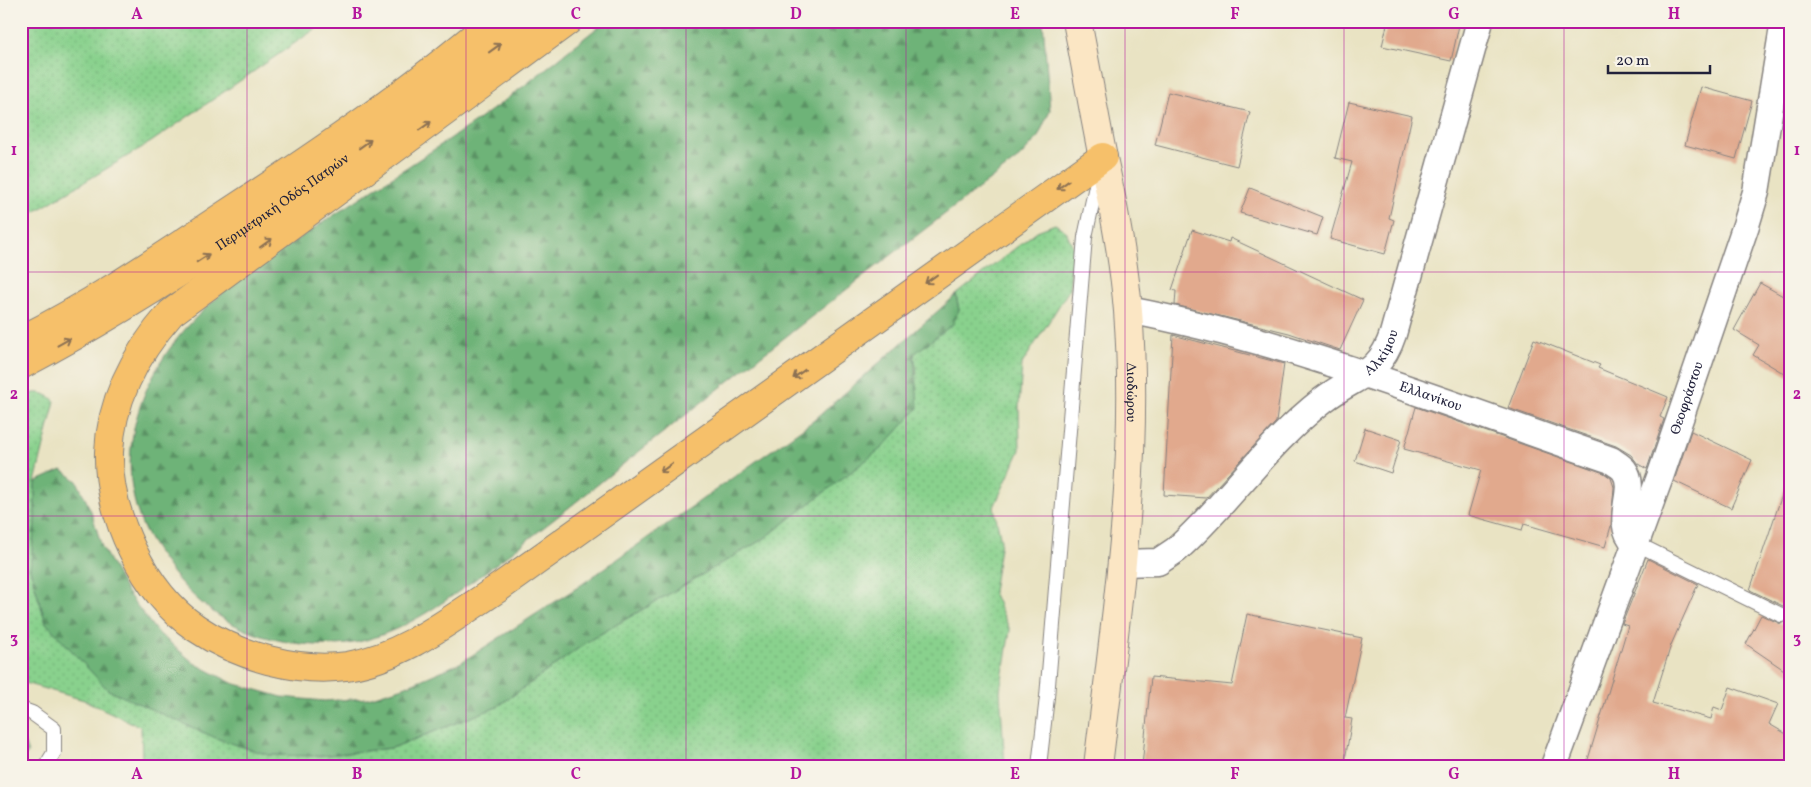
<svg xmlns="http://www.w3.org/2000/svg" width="1811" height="787" font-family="Vollkorn,serif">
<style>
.grass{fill:url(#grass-dots);stroke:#567a64}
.forest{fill:url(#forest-firs);stroke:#486a5a}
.building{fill:#e1a98d}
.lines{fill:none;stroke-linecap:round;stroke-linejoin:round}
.lane-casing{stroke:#86827f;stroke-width:16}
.street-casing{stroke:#86827f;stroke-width:29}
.secondary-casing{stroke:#86827f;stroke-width:30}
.highway-casing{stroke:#86827f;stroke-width:30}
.lane{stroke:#fff;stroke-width:14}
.street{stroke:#fff;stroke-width:26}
.secondary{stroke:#fbe6c4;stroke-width:28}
.highway{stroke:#f6c06b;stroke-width:28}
.oneway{stroke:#8c7153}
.grid{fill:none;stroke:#b5179e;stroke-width:1;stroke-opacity:0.55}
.labels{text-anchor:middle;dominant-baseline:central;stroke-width:4.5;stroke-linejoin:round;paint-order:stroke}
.street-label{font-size:14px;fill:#22223b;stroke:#f7f3e8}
.neatline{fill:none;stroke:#b5179e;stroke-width:2}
.grid-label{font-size:16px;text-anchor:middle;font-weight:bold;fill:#b5179e}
</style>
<defs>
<pattern id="grass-dots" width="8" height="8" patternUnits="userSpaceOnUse" patternTransform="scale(1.25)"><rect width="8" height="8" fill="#89d18d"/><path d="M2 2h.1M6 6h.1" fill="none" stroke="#76b37b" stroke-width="1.8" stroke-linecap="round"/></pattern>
<pattern id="forest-firs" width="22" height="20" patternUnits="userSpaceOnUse" patternTransform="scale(1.25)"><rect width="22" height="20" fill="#6eb378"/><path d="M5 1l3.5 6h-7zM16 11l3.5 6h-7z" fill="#5a9164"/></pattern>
</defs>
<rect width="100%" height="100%" fill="#f7f3e8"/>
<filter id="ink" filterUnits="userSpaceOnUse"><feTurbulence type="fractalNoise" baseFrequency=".02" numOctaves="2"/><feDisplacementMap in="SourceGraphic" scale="10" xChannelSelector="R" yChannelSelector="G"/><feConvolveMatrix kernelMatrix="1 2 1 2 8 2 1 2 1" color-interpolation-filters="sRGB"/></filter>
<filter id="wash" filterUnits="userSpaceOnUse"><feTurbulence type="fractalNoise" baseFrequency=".0096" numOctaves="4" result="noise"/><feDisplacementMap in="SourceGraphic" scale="20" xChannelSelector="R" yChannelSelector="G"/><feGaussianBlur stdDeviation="1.12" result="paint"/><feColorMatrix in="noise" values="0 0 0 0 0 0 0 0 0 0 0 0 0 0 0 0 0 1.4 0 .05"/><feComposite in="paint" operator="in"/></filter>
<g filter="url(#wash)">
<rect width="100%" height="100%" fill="#e9e3c3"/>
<!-- grass -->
<g class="grass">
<path d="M 21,21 L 327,21 L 151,142 L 21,220 Z"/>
<path d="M 1055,224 L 1066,231 L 1073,247 L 1069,290 L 1022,364 L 1019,407 L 1020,450 L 994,507 L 1001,541 L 993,592 L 1010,630 L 1000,691 L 1005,766 L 131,766 L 142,759 L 141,727 L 84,700 L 21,682 L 21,397 C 36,391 43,391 55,401 L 35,482 L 35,524 L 30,569 L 46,623 L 268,755 L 319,756 L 392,748 L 497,707 L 590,640 L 765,538 L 917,374 L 914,354 L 932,338 L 959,310 L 956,295 L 1037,231 Z"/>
<path d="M 21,733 L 28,753 L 21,762 Z"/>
</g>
<!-- forest -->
<g class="forest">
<path d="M 606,21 L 1043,21 L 1050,110 L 1038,137 L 1020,157 C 886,258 754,361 622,465 C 579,500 536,534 492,567 C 454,595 413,627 366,640 C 343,647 318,646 294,643 C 243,636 203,612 171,571 C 159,554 145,536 139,516 C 122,469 131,417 154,374 C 190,306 260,264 322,223 C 373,189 425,156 475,122 C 520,91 562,55 606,21 Z"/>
<path d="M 956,295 L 959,310 L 953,324 L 914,354 L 918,408 L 882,448 L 765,538 L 590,640 L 497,707 L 392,748 L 319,756 L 268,755 L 218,739 L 108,690 L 46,623 L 30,569 L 35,524 L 35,482 L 62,470 L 77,481 L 91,511 L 102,547 L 126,591 L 156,631 L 194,663 L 232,683 L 282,697 L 324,701 L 368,698 L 404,687 L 460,663 L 578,587 L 813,421 Z"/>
</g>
<g id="blocks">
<!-- building -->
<g class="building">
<path d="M 1388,21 L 1460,21 L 1451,61 L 1382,46 Z"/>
<path d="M 1701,87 L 1752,101 L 1736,159 L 1685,145 Z"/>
<path d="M 1168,92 L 1250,112 L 1237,166 L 1155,145 Z"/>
<path d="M 1349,102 L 1412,116 L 1389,218 L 1394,220 L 1385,254 L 1330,239 L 1352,162 L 1335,158 Z"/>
<path d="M 1250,188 L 1323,217 L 1317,235 L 1240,213 Z"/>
<path d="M 1192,230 L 1229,242 L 1230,238 L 1363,300 L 1340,350 L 1289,333 L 1175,305 L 1176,291 L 1172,290 Z"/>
<path d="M 1760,283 L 1790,300 L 1790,377 L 1753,355 L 1759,345 L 1734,330 Z"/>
<path d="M 1173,335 L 1284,364 L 1276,422 L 1206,498 L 1164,495 Z"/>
<path d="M 1534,339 L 1600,365 L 1598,368 L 1668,397 L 1660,417 L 1664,419 L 1647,469 L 1638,464 L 1631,455 L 1616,446 L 1508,408 Z"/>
<path d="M 1416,407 L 1604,473 L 1611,478 L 1614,487 L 1611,526 L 1605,547 L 1524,524 L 1522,530 L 1468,515 L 1481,470 L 1404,449 Z"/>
<path d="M 1365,428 L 1401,440 L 1391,473 L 1355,461 Z"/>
<path d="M 1691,431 L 1752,460 L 1731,508 L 1674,481 Z"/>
<path d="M 1785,486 L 1790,487 L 1790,674 L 1746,644 L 1761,615 L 1781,624 L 1789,618 L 1790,614 L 1785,607 L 1750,590 Z"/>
<path d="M 1648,559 L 1698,584 L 1671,645 L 1653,703 L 1711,719 L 1714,707 L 1722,710 L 1730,687 L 1778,704 L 1769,724 L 1790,736 L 1790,766 L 1586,766 L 1628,626 L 1622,624 Z"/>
<path d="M 1247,614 L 1362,638 L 1345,718 L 1352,719 L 1344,766 L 1142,766 L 1151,677 L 1232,685 Z"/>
</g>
</g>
</g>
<g filter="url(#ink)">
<use href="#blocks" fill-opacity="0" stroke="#86827f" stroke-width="1"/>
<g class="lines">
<defs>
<g id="lane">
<path d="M 1635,543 L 1781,615"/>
<path d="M 21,709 L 32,713 L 54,729 L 54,753 L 46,766"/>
<path d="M 1039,766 L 1047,697 L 1085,237 L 1099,172"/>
</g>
<g id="street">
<path id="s1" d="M 1128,310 C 1292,341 1453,406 1611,460 C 1615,463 1621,466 1624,470 C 1639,490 1612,520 1635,543"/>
<path id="s2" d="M 1122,563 L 1158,562 L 1176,550 C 1229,503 1265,445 1323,400 C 1355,375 1379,377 1393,334 L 1480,21"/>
<path id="s3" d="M 1554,766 L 1660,477 L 1746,225 L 1756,192 L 1784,21"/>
</g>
<g id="secondary">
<path id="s4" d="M 1077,21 C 1086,67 1094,113 1103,158 C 1114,209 1124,260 1128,311 C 1140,463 1116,615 1098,766"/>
</g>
<g id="highway">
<path d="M 568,21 L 171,313 C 137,352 111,399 109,452 C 107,513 144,593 196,628 C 237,656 298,673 347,666 C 403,657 450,620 497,589 L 1103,157"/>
<path d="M 21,340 C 95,303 163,256 231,211 C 321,152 411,91 492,21"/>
<path id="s5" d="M 21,365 C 204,269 366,143 532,21"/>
</g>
</defs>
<!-- lane casing -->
<use href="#lane" class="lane-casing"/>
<!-- street casing -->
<use href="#street" class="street-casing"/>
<!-- secondary casing -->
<use href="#secondary" class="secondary-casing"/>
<!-- highway casing -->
<use href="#highway" class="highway-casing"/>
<!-- lane -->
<use href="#lane" class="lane"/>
<!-- street -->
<use href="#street" class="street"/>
<!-- secondary -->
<use href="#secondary" class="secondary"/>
<!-- highway -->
<use href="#highway" class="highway"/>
</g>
<!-- one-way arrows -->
<defs><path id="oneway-shaft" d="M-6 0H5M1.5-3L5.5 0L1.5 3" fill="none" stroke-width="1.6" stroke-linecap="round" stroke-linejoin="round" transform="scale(1.25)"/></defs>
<g class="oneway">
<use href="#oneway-shaft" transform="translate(495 48) rotate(-36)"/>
<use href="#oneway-shaft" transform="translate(425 126) rotate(-36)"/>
<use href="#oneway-shaft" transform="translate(365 144) rotate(-36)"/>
<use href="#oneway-shaft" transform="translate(1063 185) rotate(144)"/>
<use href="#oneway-shaft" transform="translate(266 243) rotate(-36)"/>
<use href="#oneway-shaft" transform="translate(203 258) rotate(-33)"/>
<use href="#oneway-shaft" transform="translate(931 279) rotate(144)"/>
<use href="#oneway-shaft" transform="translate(64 342) rotate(-29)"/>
<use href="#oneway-shaft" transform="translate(799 374) rotate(144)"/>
<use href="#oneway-shaft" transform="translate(666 468) rotate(144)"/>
</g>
</g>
<!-- grid -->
<path class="grid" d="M 247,21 L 247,766M 466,21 L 466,766M 686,21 L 686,766M 906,21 L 906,766M 1125,21 L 1125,766M 1344,21 L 1344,766M 1564,21 L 1564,766M 21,272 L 1790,272M 21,516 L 1790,516"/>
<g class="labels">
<!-- street labels -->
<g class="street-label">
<text stroke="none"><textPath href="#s5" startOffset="308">Περιμετρική Οδός Πατρών</textPath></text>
<text stroke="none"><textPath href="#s2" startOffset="345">Αλκίμου</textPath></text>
<text stroke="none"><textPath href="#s4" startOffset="376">Διοδώρου</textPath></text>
<text stroke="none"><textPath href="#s1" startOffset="315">Ελλανίκου</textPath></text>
<text stroke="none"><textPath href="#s3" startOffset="391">Θεοφράστου</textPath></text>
</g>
</g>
<!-- margin -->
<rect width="1811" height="787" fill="none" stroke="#f7f3e8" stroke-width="55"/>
<!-- scale -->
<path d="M1608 65v8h102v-8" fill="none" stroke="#22223b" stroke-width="2.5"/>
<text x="1616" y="65" font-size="15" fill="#22223b" stroke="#f7f3e8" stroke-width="4" paint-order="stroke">20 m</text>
<rect x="28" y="28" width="1756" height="732" class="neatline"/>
<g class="grid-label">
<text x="137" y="19">A</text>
<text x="357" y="19">B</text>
<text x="576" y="19">C</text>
<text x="796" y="19">D</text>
<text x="1015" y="19">E</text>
<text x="1235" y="19">F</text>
<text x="1454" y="19">G</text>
<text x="1674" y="19">H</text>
<text x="14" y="155">1</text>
<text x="1797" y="155">1</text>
<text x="14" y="399">2</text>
<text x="1797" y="399">2</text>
<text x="14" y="643">3</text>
<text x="1797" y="643">3</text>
<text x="137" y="779">A</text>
<text x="357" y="779">B</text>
<text x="576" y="779">C</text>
<text x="796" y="779">D</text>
<text x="1015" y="779">E</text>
<text x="1235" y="779">F</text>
<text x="1454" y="779">G</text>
<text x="1674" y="779">H</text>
</g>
</svg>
